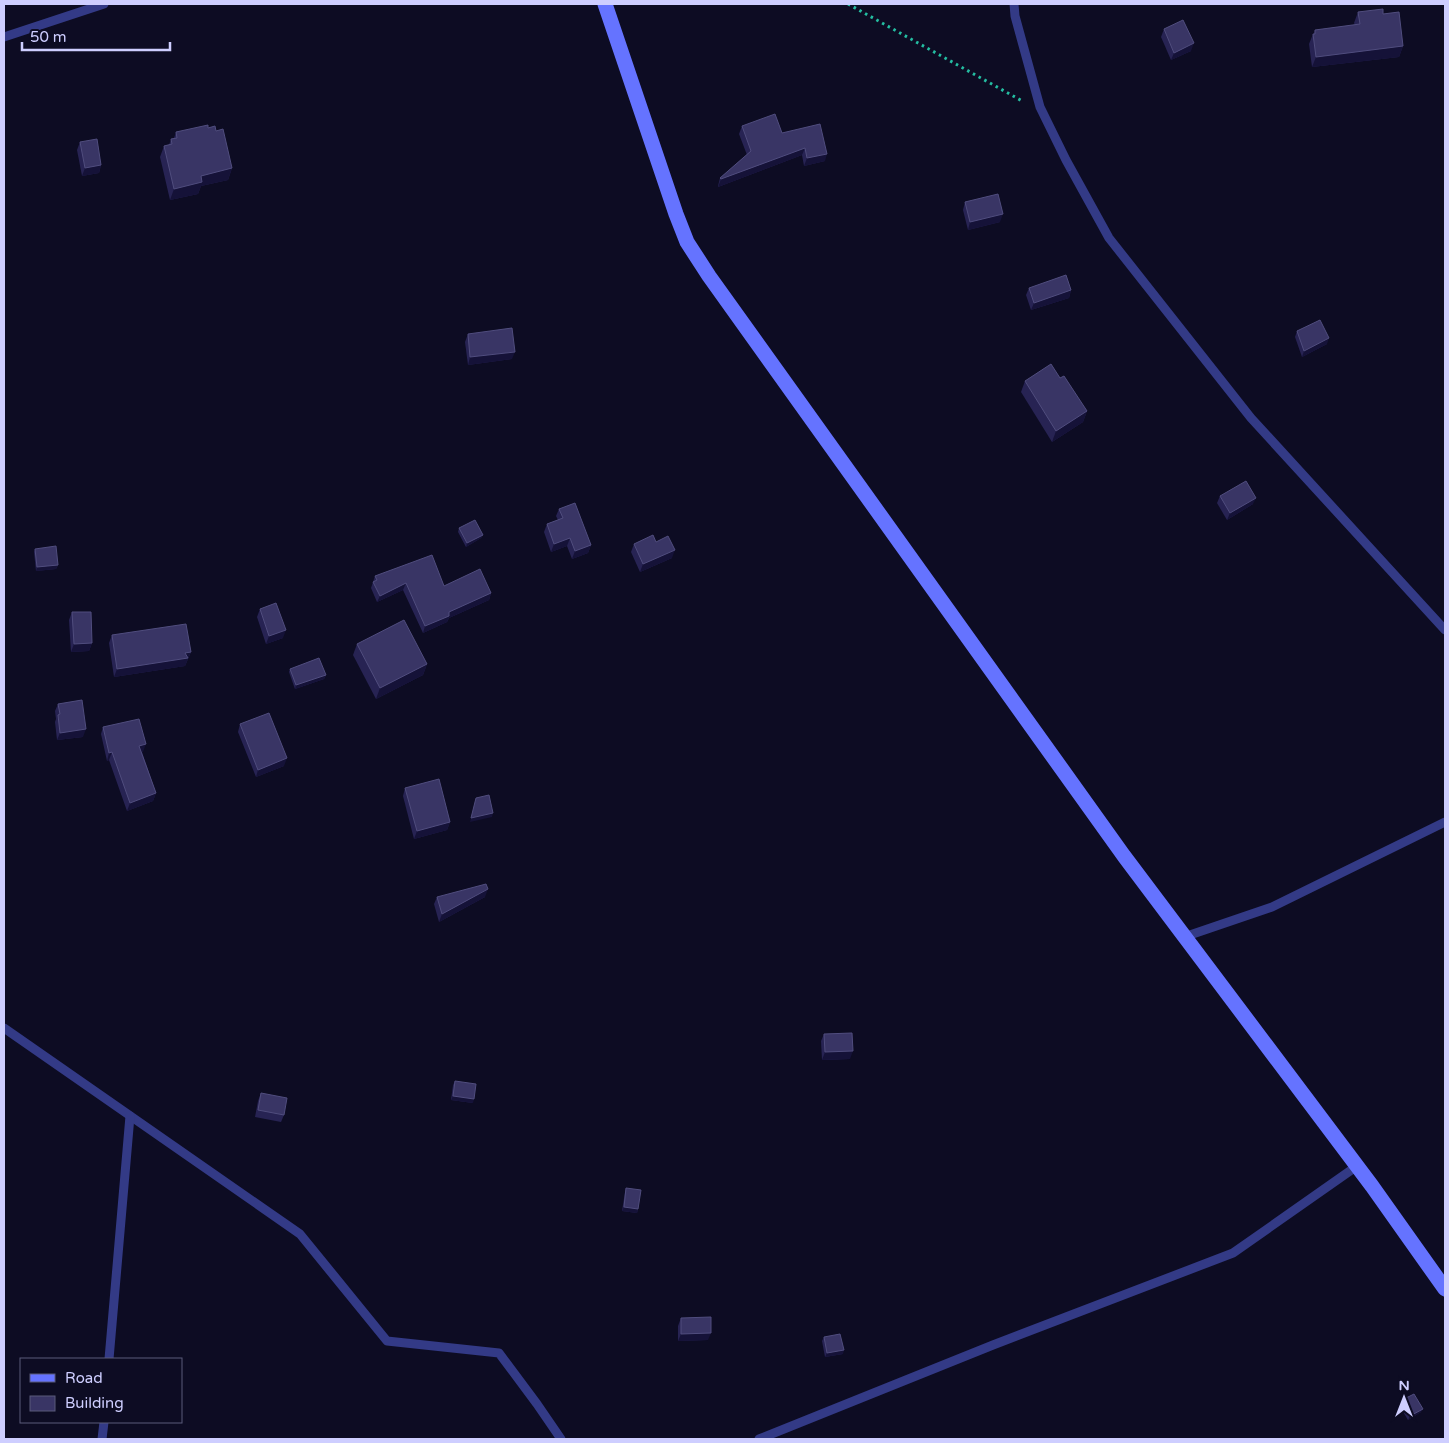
<svg xmlns="http://www.w3.org/2000/svg" width="1449" height="1443" font-family="'Varela Round',sans-serif">
<style>
.lines{fill:none;stroke-linecap:round;stroke-linejoin:round}
.path{stroke:#24bda1;stroke-width:3;stroke-dasharray:2.5 4;stroke-linecap:butt}
.lane{stroke:#333a86;stroke-width:9}
.secondary{stroke:#6573ff;stroke-width:15}
.wall{fill:#272353}
.shaded-wall{fill:#151238}
.building{fill:#393565;stroke:#504d7e}
</style>
<rect width="100%" height="100%" fill="#0d0c23"/>
<g class="lines">
<!-- path -->
<path class="path" d="M 848,4 L 1024,102"/>
<!-- lane -->
<g class="lane">
<path d="M 1014,4 L 1015,16 L 1040,107 L 1066,160 L 1109,238 L 1251,418 L 1445,630"/>
<path d="M 4,37 L 104,4"/>
<path d="M 1184,937 L 1272,907 L 1445,822"/>
<path d="M 4,1028 L 300,1234 L 387,1341 L 499,1353 L 537,1404 L 561,1439"/>
<path d="M 109,1359 L 130,1116"/>
<path d="M 102,1439 L 104,1422"/>
<path d="M 759,1439 L 993,1345 L 1233,1253 L 1357,1166"/>
</g>
<!-- secondary -->
<path class="secondary" d="M 605,4 L 676,214 L 687,242 L 709,276 L 1124,856 L 1372,1186 L 1445,1289"/>
</g>
<!-- wall -->
<g class="wall">
<path d="M 1358,12 L 1383,14 L 1403,46 L 1399,57 L 1312,67 L 1309,44 L 1313,34 L 1314,34 L 1315,30 L 1355,25 L 1354,23 Z"/>
<path d="M 1164,29 L 1191,51 L 1171,60 L 1161,37 Z"/>
<path d="M 742,126 L 782,133 L 825,161 L 804,166 L 802,155 L 718,187 L 718,186 L 720,178 L 747,155 L 739,134 Z"/>
<path d="M 208,128 L 216,131 L 232,168 L 228,180 L 201,186 L 198,194 L 170,200 L 160,157 L 164,146 L 169,145 L 171,139 L 174,138 L 176,132 Z"/>
<path d="M 80,142 L 101,165 L 99,173 L 82,176 L 77,150 Z"/>
<path d="M 965,202 L 1000,222 L 968,230 L 963,210 Z"/>
<path d="M 1029,288 L 1071,290 L 1069,298 L 1031,310 L 1026,295 Z"/>
<path d="M 1297,331 L 1327,344 L 1302,357 L 1295,337 Z"/>
<path d="M 468,334 L 512,359 L 468,365 L 465,342 Z"/>
<path d="M 1025,381 L 1087,411 L 1083,422 L 1052,442 L 1021,392 Z"/>
<path d="M 1220,496 L 1253,504 L 1227,520 L 1217,503 Z"/>
<path d="M 559,509 L 591,545 L 588,553 L 572,559 L 567,546 L 551,552 L 544,532 L 547,524 L 558,520 L 556,516 Z"/>
<path d="M 459,528 L 483,535 L 481,538 L 466,547 L 458,532 Z"/>
<path d="M 656,542 L 672,558 L 640,572 L 631,552 L 634,544 Z"/>
<path d="M 35,549 L 58,565 L 56,569 L 36,571 L 34,552 Z"/>
<path d="M 375,576 L 444,586 L 491,593 L 489,600 L 449,618 L 447,622 L 423,633 L 403,590 L 377,602 L 371,588 Z"/>
<path d="M 260,609 L 283,638 L 266,644 L 257,617 Z"/>
<path d="M 72,612 L 92,643 L 89,651 L 71,652 L 69,620 Z"/>
<path d="M 112,635 L 191,652 L 185,666 L 114,677 L 109,643 Z"/>
<path d="M 357,644 L 427,664 L 423,675 L 376,699 L 353,655 Z"/>
<path d="M 290,669 L 326,675 L 324,679 L 295,689 L 289,672 Z"/>
<path d="M 58,704 L 83,737 L 57,740 L 55,722 L 56,719 L 55,711 Z"/>
<path d="M 240,724 L 284,766 L 256,777 L 238,732 Z"/>
<path d="M 103,727 L 143,752 L 142,752 L 156,793 L 153,801 L 127,811 L 109,760 L 107,761 L 101,734 Z"/>
<path d="M 405,788 L 450,822 L 447,830 L 414,839 L 403,796 Z"/>
<path d="M 437,897 L 485,897 L 439,922 L 434,904 Z"/>
<path d="M 824,1034 L 850,1059 L 822,1060 L 821,1041 Z"/>
<path d="M 455,1081 L 473,1103 L 451,1100 L 453,1085 Z"/>
<path d="M 261,1093 L 284,1115 L 281,1122 L 255,1117 L 258,1101 Z"/>
<path d="M 626,1188 L 638,1209 L 637,1213 L 622,1211 L 625,1192 Z"/>
<path d="M 681,1318 L 708,1340 L 678,1341 L 678,1326 Z"/>
<path d="M 824,1337 L 843,1354 L 825,1357 L 822,1341 Z"/>
<path d="M 1400,1401 L 1421,1412 L 1408,1420 L 1399,1405 Z"/>
</g>
<!-- shaded-wall -->
<g class="shaded-wall">
<path d="M 1194,43 L 1191,51 L 1171,60 L 1174,53 Z"/>
<path d="M 1403,46 L 1399,57 L 1312,67 L 1316,57 Z"/>
<path d="M 805,148 L 802,155 L 718,187 L 721,179 Z"/>
<path d="M 827,154 L 825,161 L 804,166 L 807,158 Z"/>
<path d="M 101,165 L 99,173 L 82,176 L 85,168 Z"/>
<path d="M 232,168 L 228,180 L 201,186 L 198,194 L 170,200 L 174,189 L 201,176 Z"/>
<path d="M 1003,214 L 1000,222 L 968,230 L 970,222 Z"/>
<path d="M 1071,290 L 1069,298 L 1031,310 L 1034,303 Z"/>
<path d="M 1329,338 L 1327,344 L 1302,357 L 1304,351 Z"/>
<path d="M 515,352 L 512,359 L 468,365 L 470,357 Z"/>
<path d="M 1087,411 L 1083,422 L 1052,442 L 1056,431 Z"/>
<path d="M 1256,498 L 1253,504 L 1227,520 L 1230,513 Z"/>
<path d="M 483,535 L 481,538 L 466,547 L 467,543 Z"/>
<path d="M 570,538 L 567,546 L 551,552 L 554,544 Z"/>
<path d="M 591,545 L 588,553 L 572,559 L 575,551 Z"/>
<path d="M 675,550 L 672,558 L 640,572 L 643,564 Z"/>
<path d="M 58,565 L 56,569 L 36,571 L 37,567 Z"/>
<path d="M 406,583 L 403,590 L 377,602 L 380,596 Z"/>
<path d="M 491,593 L 489,600 L 449,618 L 447,622 L 423,633 L 425,626 L 449,612 Z"/>
<path d="M 286,630 L 283,638 L 266,644 L 269,636 Z"/>
<path d="M 92,643 L 89,651 L 71,652 L 74,644 Z"/>
<path d="M 191,652 L 185,666 L 114,677 L 117,669 Z"/>
<path d="M 427,664 L 423,675 L 376,699 L 380,688 Z"/>
<path d="M 326,675 L 324,679 L 295,689 L 296,685 Z"/>
<path d="M 86,729 L 83,737 L 57,740 L 60,733 Z"/>
<path d="M 146,744 L 143,752 L 137,753 L 139,746 Z"/>
<path d="M 112,752 L 109,760 L 107,761 L 109,753 Z"/>
<path d="M 287,758 L 284,766 L 256,777 L 258,770 Z"/>
<path d="M 156,793 L 153,801 L 127,811 L 130,803 Z"/>
<path d="M 493,813 L 492,817 L 470,822 L 471,818 Z"/>
<path d="M 450,822 L 447,830 L 414,839 L 417,831 Z"/>
<path d="M 488,889 L 485,897 L 439,922 L 442,914 Z"/>
<path d="M 853,1051 L 850,1059 L 822,1060 L 825,1052 Z"/>
<path d="M 453,1096 L 474,1099 L 473,1103 L 451,1100 Z"/>
<path d="M 624,1207 L 638,1209 L 637,1213 L 622,1211 Z"/>
<path d="M 711,1333 L 708,1340 L 678,1341 L 681,1334 Z"/>
<path d="M 844,1350 L 843,1354 L 825,1357 L 827,1353 Z"/>
<path d="M 1423,1409 L 1421,1412 L 1408,1420 L 1410,1416 Z"/>
</g>
<!-- building -->
<g class="building">
<path d="M 1383,9 L 1383,14 L 1399,12 L 1403,46 L 1316,57 L 1313,34 L 1315,34 L 1315,30 L 1360,24 L 1358,12 Z"/>
<path d="M 1183,20 L 1194,43 L 1174,53 L 1164,29 Z"/>
<path d="M 775,114 L 782,133 L 820,124 L 827,154 L 807,158 L 805,148 L 721,179 L 720,178 L 751,151 L 742,126 Z"/>
<path d="M 208,125 L 208,128 L 215,126 L 216,131 L 223,129 L 232,168 L 201,176 L 202,182 L 174,189 L 164,146 L 172,144 L 171,139 L 177,138 L 176,132 Z"/>
<path d="M 97,139 L 101,165 L 85,168 L 80,142 Z"/>
<path d="M 998,194 L 1003,214 L 970,222 L 965,202 Z"/>
<path d="M 1066,275 L 1071,290 L 1034,303 L 1029,288 Z"/>
<path d="M 1320,320 L 1329,338 L 1304,351 L 1297,331 Z"/>
<path d="M 512,328 L 515,352 L 470,357 L 468,334 Z"/>
<path d="M 1051,364 L 1060,378 L 1064,376 L 1087,411 L 1056,431 L 1025,381 Z"/>
<path d="M 1246,481 L 1256,498 L 1230,513 L 1220,496 Z"/>
<path d="M 575,503 L 591,545 L 575,551 L 570,538 L 554,544 L 547,524 L 563,518 L 559,509 Z"/>
<path d="M 475,520 L 483,535 L 467,543 L 459,528 Z"/>
<path d="M 653,535 L 656,542 L 668,536 L 675,550 L 643,564 L 634,544 Z"/>
<path d="M 56,546 L 58,565 L 37,567 L 35,549 Z"/>
<path d="M 432,555 L 444,586 L 480,569 L 491,593 L 449,612 L 449,616 L 425,626 L 406,583 L 380,596 L 373,582 L 377,580 L 375,576 Z"/>
<path d="M 276,603 L 286,630 L 269,636 L 260,609 Z"/>
<path d="M 72,612 L 91,612 L 92,643 L 74,644 Z"/>
<path d="M 404,620 L 427,664 L 380,688 L 357,644 Z"/>
<path d="M 186,624 L 191,652 L 185,653 L 188,658 L 117,669 L 112,635 Z"/>
<path d="M 319,658 L 326,675 L 296,685 L 290,669 Z"/>
<path d="M 82,700 L 86,729 L 60,733 L 58,715 L 60,714 L 58,704 Z"/>
<path d="M 269,713 L 287,758 L 258,770 L 240,724 Z"/>
<path d="M 139,719 L 146,744 L 139,746 L 156,793 L 130,803 L 112,752 L 109,753 L 103,727 Z"/>
<path d="M 439,779 L 450,822 L 417,831 L 405,788 Z"/>
<path d="M 489,795 L 493,813 L 471,818 L 476,798 Z"/>
<path d="M 486,884 L 488,889 L 442,914 L 437,897 Z"/>
<path d="M 852,1033 L 853,1051 L 825,1052 L 824,1034 Z"/>
<path d="M 455,1081 L 476,1084 L 474,1099 L 453,1096 Z"/>
<path d="M 261,1093 L 287,1098 L 284,1115 L 258,1110 Z"/>
<path d="M 626,1188 L 641,1190 L 638,1209 L 624,1207 Z"/>
<path d="M 711,1317 L 711,1333 L 681,1334 L 681,1318 Z"/>
<path d="M 840,1334 L 844,1350 L 827,1353 L 824,1337 Z"/>
<path d="M 1414,1394 L 1423,1409 L 1410,1416 L 1400,1401 Z"/>
</g>
<!-- border -->
<rect width="1449" height="1443" fill="none" stroke="#ceceff" stroke-width="10"/>
<!-- legend -->
<rect x="20" y="1358" width="162" height="65" fill="#0d0c23" stroke="#5a5a7b"/>
<rect x="30" y="1374" width="25" height="8" fill="#6573ff" stroke="#5a5a7b"/>
<text x="65" y="1383" font-size="15" fill="#ceceff">Road</text>
<rect x="30" y="1396" width="25" height="15" fill="#393565" stroke="#5a5a7b"/>
<text x="65" y="1408" font-size="15" fill="#ceceff">Building</text>
<!-- north arrow -->
<g transform="translate(1404 1398)" stroke="#0d0c23" stroke-width="4" paint-order="stroke">
<path d="M0-4L9 19L0 12L-9 19Z" fill="#ceceff"/>
<text y="-8" font-size="14" font-weight="bold" text-anchor="middle" fill="#ceceff">N</text>
</g>
<!-- scale -->
<path d="M22 42v8h148v-8" fill="none" stroke="#ceceff" stroke-width="2.5"/>
<text x="30" y="42" font-size="15" fill="#ceceff" stroke="#0d0c23" stroke-width="4" paint-order="stroke">50 m</text>
</svg>
